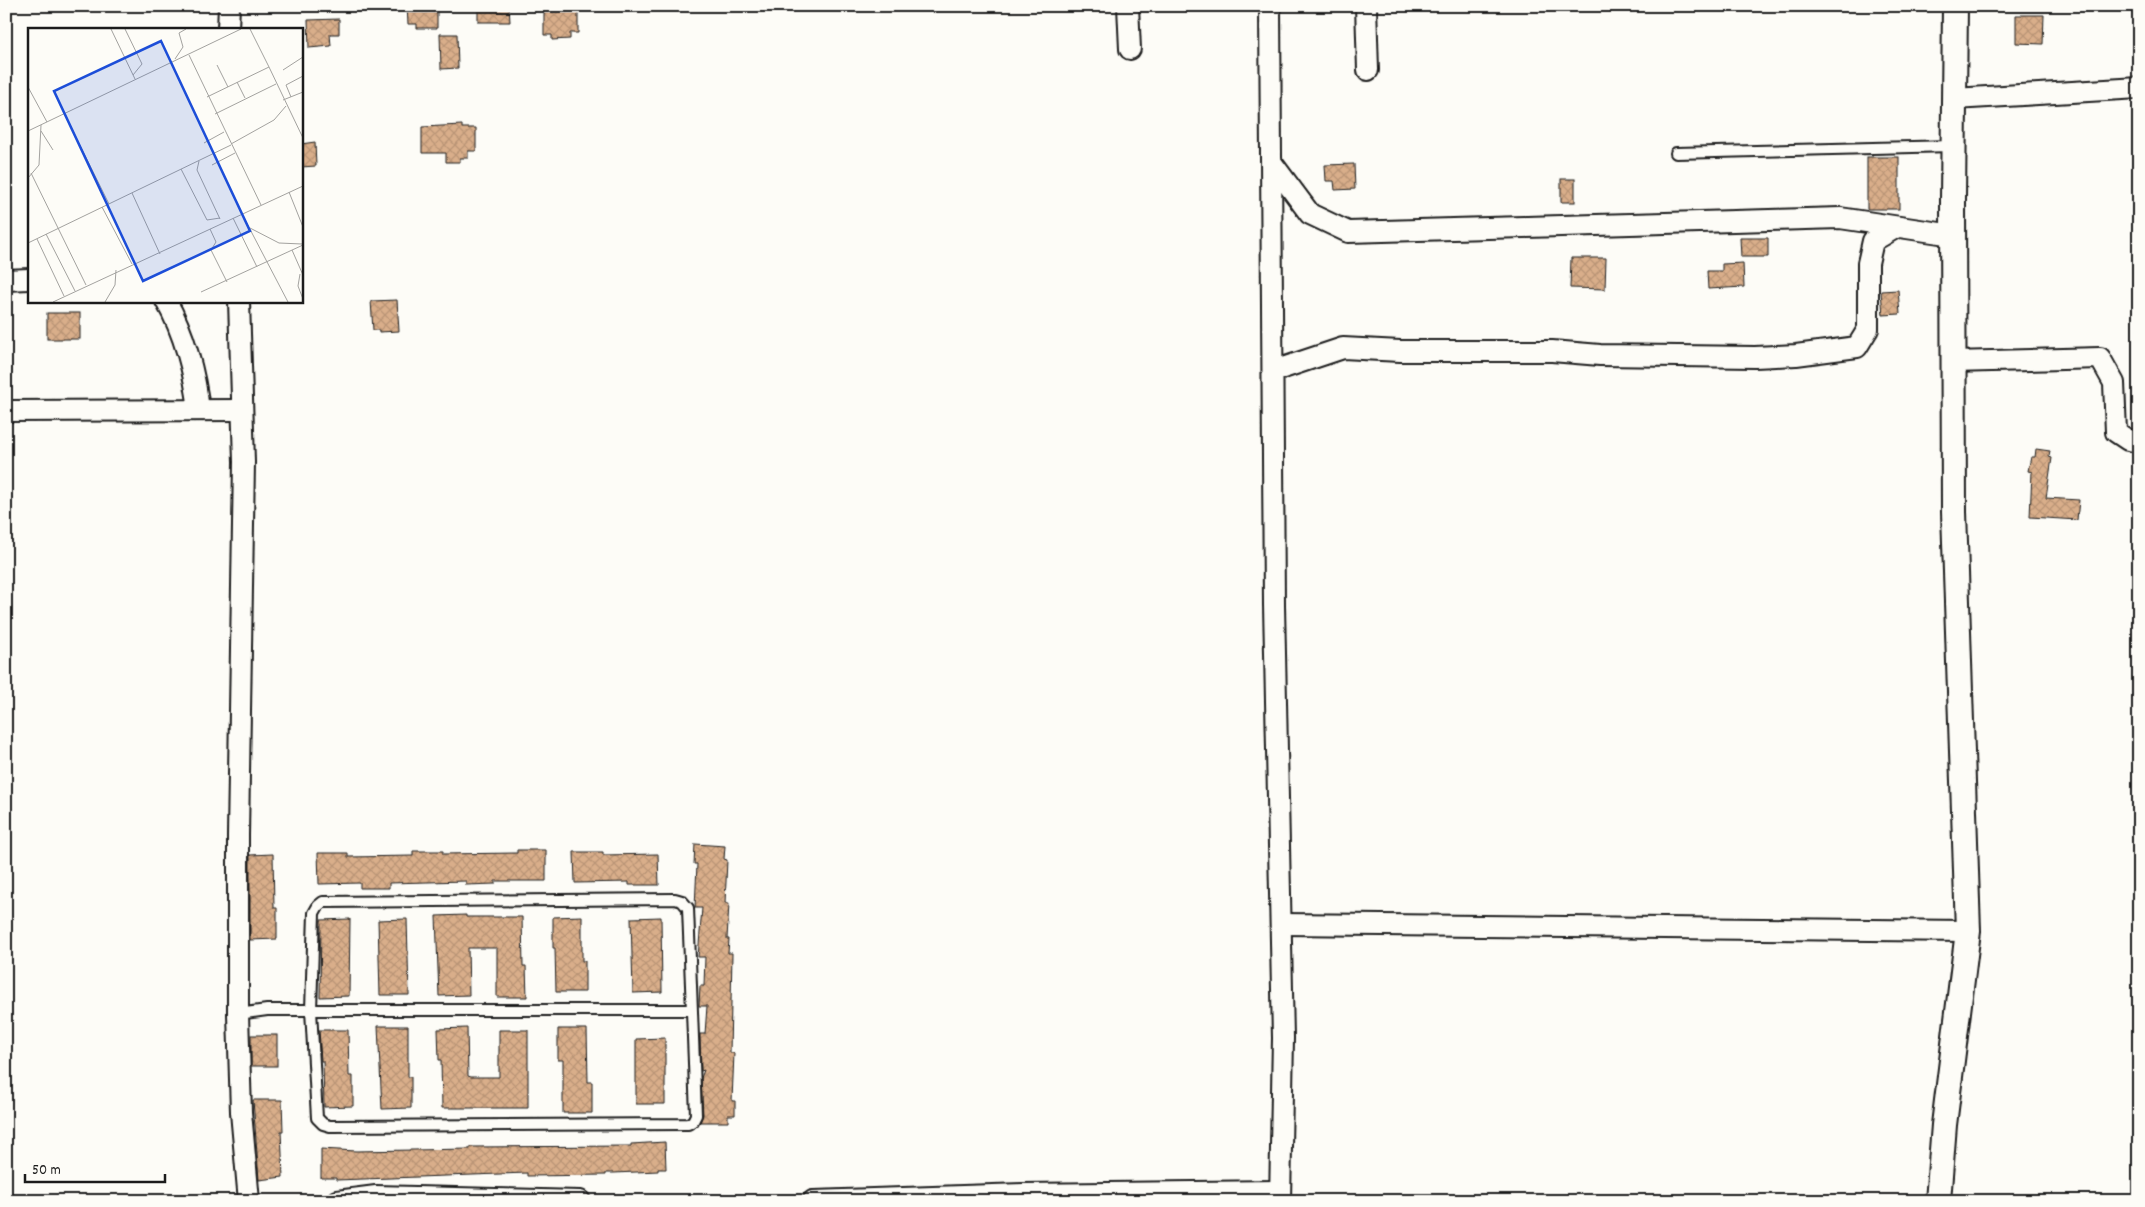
<svg xmlns="http://www.w3.org/2000/svg" width="2145" height="1207" font-family="Dekko,sans-serif">
<style>
.building{fill:url(#building-cross-hatch);stroke:#1c1c1c}
.lines{fill:none;stroke-linecap:round;stroke-linejoin:round}
.service-casing{stroke:#1c1c1c;stroke-width:14}
.minor-casing{stroke:#1c1c1c;stroke-width:24}
.tertiary-casing{stroke:#1c1c1c;stroke-width:28}
.service{stroke:#fdfcf7;stroke-width:10}
.minor{stroke:#fdfcf7;stroke-width:20}
.tertiary{stroke:#fdfcf7;stroke-width:24}
.inset-road{fill:none;stroke:#a3a29f;stroke-width:1}
.view{fill:#1d4ed8;fill-opacity:0.15;stroke:#1d4ed8;stroke-width:2.5}
.inset-edge{fill:none;stroke:#1c1c1c;stroke-width:2.5}
</style>
<defs>
<pattern id="building-cross-hatch" width="8" height="8" patternUnits="userSpaceOnUse" patternTransform="scale(1.25)"><rect width="8" height="8" fill="#d9ae8a"/><path d="M0 0l8 8M0 8l8-8" fill="none" stroke="#ba9576"/></pattern>
</defs>
<rect width="100%" height="100%" fill="#fdfcf7"/>
<filter id="ink" filterUnits="userSpaceOnUse"><feTurbulence type="fractalNoise" baseFrequency=".02" numOctaves="2"/><feDisplacementMap in="SourceGraphic" scale="10" xChannelSelector="R" yChannelSelector="G"/><feConvolveMatrix kernelMatrix="1 2 1 2 8 2 1 2 1" color-interpolation-filters="sRGB"/></filter>
<g filter="url(#ink)">
<!-- building -->
<g class="building">
<path d="M 407,6 L 437,6 L 437,28 L 417,28 L 417,24 L 408,24 Z"/>
<path d="M 478,6 L 509,6 L 510,22 L 478,22 Z"/>
<path d="M 544,6 L 578,6 L 578,33 L 570,33 L 570,39 L 552,40 L 552,35 L 544,35 Z"/>
<path d="M 2016,15 L 2044,15 L 2043,44 L 2016,43 Z"/>
<path d="M 339,19 L 339,34 L 330,34 L 331,46 L 309,48 L 308,20 Z"/>
<path d="M 440,34 L 457,34 L 458,68 L 441,69 Z"/>
<path d="M 462,125 L 462,128 L 476,128 L 476,151 L 468,151 L 468,158 L 460,158 L 460,162 L 446,162 L 446,153 L 422,153 L 422,127 Z"/>
<path d="M 315,142 L 316,166 L 301,167 L 301,144 Z"/>
<rect x="1867" y="157" width="32" height="52"/>
<path d="M 1354,164 L 1355,189 L 1335,190 L 1334,181 L 1326,181 L 1325,165 Z"/>
<rect x="1561" y="179" width="14" height="23"/>
<path d="M 1740,238 L 1768,238 L 1768,257 L 1741,257 Z"/>
<path d="M 1571,258 L 1606,258 L 1605,289 L 1570,288 Z"/>
<path d="M 1743,263 L 1744,287 L 1708,289 L 1707,271 L 1722,271 L 1722,264 Z"/>
<path d="M 1898,290 L 1900,314 L 1883,315 L 1881,291 Z"/>
<path d="M 397,300 L 399,331 L 379,332 L 379,330 L 373,330 L 371,301 Z"/>
<rect x="47" y="313" width="33" height="26"/>
<path d="M 2036,449 L 2050,451 L 2049,457 L 2052,458 L 2046,498 L 2079,500 L 2077,520 L 2030,517 L 2032,472 L 2028,471 L 2031,457 L 2035,457 Z"/>
<path d="M 695,844 L 725,846 L 724,859 L 727,860 L 725,903 L 729,903 L 727,939 L 729,939 L 728,953 L 732,953 L 730,1053 L 734,1053 L 732,1101 L 735,1101 L 735,1115 L 728,1115 L 728,1122 L 700,1122 L 703,1115 L 701,1078 L 704,1070 L 701,1071 L 700,1034 L 705,1034 L 707,1006 L 699,1006 L 700,986 L 704,986 L 705,957 L 698,957 L 702,908 L 695,908 L 697,864 L 694,864 Z"/>
<path d="M 517,850 L 546,850 L 546,881 L 495,881 L 495,884 L 466,885 L 466,881 L 389,883 L 389,888 L 360,888 L 360,883 L 319,884 L 318,853 L 348,853 L 348,857 L 413,856 L 413,851 L 443,851 L 443,854 L 517,853 Z"/>
<path d="M 574,852 L 603,852 L 603,855 L 658,854 L 659,885 L 629,885 L 629,882 L 575,883 Z"/>
<path d="M 273,854 L 274,908 L 277,908 L 277,939 L 250,940 L 250,855 Z"/>
<path d="M 466,915 L 466,917 L 522,917 L 523,966 L 526,966 L 527,997 L 497,997 L 497,948 L 468,948 L 469,995 L 439,996 L 436,916 Z"/>
<path d="M 582,916 L 582,961 L 585,961 L 585,992 L 556,992 L 555,948 L 553,948 L 553,917 Z"/>
<path d="M 661,917 L 662,992 L 633,993 L 631,918 Z"/>
<path d="M 350,919 L 349,996 L 320,997 L 321,920 Z"/>
<path d="M 407,919 L 409,995 L 380,995 L 378,920 Z"/>
<path d="M 378,1026 L 408,1026 L 408,1077 L 411,1077 L 411,1108 L 382,1109 Z"/>
<path d="M 467,1028 L 468,1076 L 471,1077 L 499,1077 L 499,1030 L 528,1030 L 528,1108 L 442,1108 L 441,1060 L 439,1060 L 438,1029 Z"/>
<path d="M 558,1029 L 587,1029 L 588,1082 L 592,1082 L 592,1113 L 563,1113 L 563,1060 L 558,1060 Z"/>
<path d="M 319,1030 L 348,1030 L 349,1076 L 353,1076 L 353,1106 L 324,1107 L 323,1061 L 321,1061 Z"/>
<rect x="251" y="1035" width="26" height="31"/>
<path d="M 665,1038 L 665,1104 L 636,1104 L 636,1039 Z"/>
<path d="M 253,1100 L 282,1100 L 283,1131 L 281,1131 L 283,1177 L 259,1180 Z"/>
<path d="M 665,1142 L 666,1169 L 658,1169 L 658,1171 L 614,1173 L 606,1173 L 606,1175 L 527,1176 L 527,1173 L 336,1180 L 336,1178 L 321,1178 L 321,1149 L 356,1151 L 470,1149 L 470,1147 L 631,1146 L 631,1144 Z"/>
</g>
<g class="lines">
<defs>
<g id="service">
<path d="M 1676,153 L 1953,146"/>
<path d="M 675,899 L 682,901 L 688,908 L 696,1115 L 693,1121 L 688,1124 L 330,1126 L 323,1124 L 317,1118 L 311,1010 L 314,913 L 318,906 L 323,902 Z"/>
<path d="M 238,1014 L 267,1010 L 691,1010"/>
</g>
<g id="minor">
<path d="M 1128,6 L 1130,49"/>
<path d="M 1270,6 L 1274,605 L 1283,1038 L 1280,1201"/>
<path d="M 1366,6 L 1368,70"/>
<path d="M 228,29 L 229,6"/>
<path d="M 1954,99 L 2139,88"/>
<path d="M 1272,163 L 1310,214 L 1348,232 L 1840,218 L 1953,235"/>
<path d="M 6,280 L 29,279"/>
<path d="M 166,301 C 184,332 195,374 199,410"/>
<path d="M 239,301 L 244,462 L 238,836 L 238,1014 L 241,1112 L 249,1201"/>
<path d="M 1953,362 L 2100,358 L 2114,383 L 2116,432 L 2128,440 L 2139,442"/>
<path d="M 1274,371 L 1343,348 L 1400,351 L 1552,351 L 1600,355 L 1755,357 L 1796,355 L 1857,347 L 1868,329 L 1868,263 L 1873,241 L 1897,227"/>
<path d="M 6,411 L 242,410"/>
<path d="M 1281,924 L 1968,931"/>
<path d="M 337,1201 L 376,1196 L 580,1201"/>
<path d="M 813,1201 L 1023,1194 L 1280,1191"/>
</g>
<path id="tertiary" d="M 1938,1201 L 1944,1125 L 1968,931 L 1954,512 L 1953,199 L 1955,6"/>
</defs>
<!-- service casing -->
<use href="#service" class="service-casing"/>
<!-- minor casing -->
<use href="#minor" class="minor-casing"/>
<!-- tertiary casing -->
<use href="#tertiary" class="tertiary-casing"/>
<!-- service -->
<use href="#service" class="service"/>
<!-- minor -->
<use href="#minor" class="minor"/>
<!-- tertiary -->
<use href="#tertiary" class="tertiary"/>
</g>
</g>
<!-- overview -->
<g transform="translate(28 28)">
<rect width="275" height="275" fill="#fdfcf7"/>
<path class="inset-road" d="M 83,1 L 107,51M 97,1 L 114,36 L 105,47M 222,1 L 241,39M 161,27 L 233,177M 147,31 L 155,19 L 151,5 L 158,1M 189,37 L 200,59M 255,42 L 275,29M 209,54 L 217,70M 0,59 L 19,94M 179,69 L 241,39 L 275,110M 263,69 L 258,57 L 275,48M 255,72 L 275,64M 36,85 L 81,176M 187,86 L 248,56M 0,103 L 213,1M 13,103 L 25,122M 176,115 L 196,104M 203,116 L 246,92 L 258,78M 171,133 L 169,142 L 192,191M 184,137 L 207,125M 153,141 L 179,192 L 192,190M 3,145 L 58,257M 0,150 L 11,137 L 13,97M 261,164 L 275,199M 104,165 L 132,226M 74,179 L 104,236M 214,186 L 260,274M 205,190 L 229,239M 222,200 L 251,215 L 274,216M 182,201 L 188,214 L 183,222 L 199,254M 18,206 L 47,263M 9,211 L 36,268M 0,215 L 203,117M 264,222 L 275,247M 272,246 L 270,258 L 275,271M 173,264 L 275,217M 25,274 L 275,158M 77,274 L 87,257 L 88,242"/>
<path class="view" d="M 133,13 L 222,203 L 115,253 L 26,63 Z"/>
<rect width="275" height="275" class="inset-edge"/>
</g>
<!-- margin -->
<rect width="2145" height="1207" fill="none" stroke="#fdfcf7" stroke-width="25"/>
<rect x="12" y="12" width="2120" height="1182" fill="none" stroke="#1c1c1c" stroke-width="2" filter="url(#ink)"/>
<!-- scale -->
<path d="M25 1174v8h140v-8" fill="none" stroke="#1c1c1c" stroke-width="2.5"/>
<text x="32" y="1174" font-size="15" fill="#1c1c1c" stroke="#fdfcf7" stroke-width="4" paint-order="stroke">50 m</text>
</svg>
